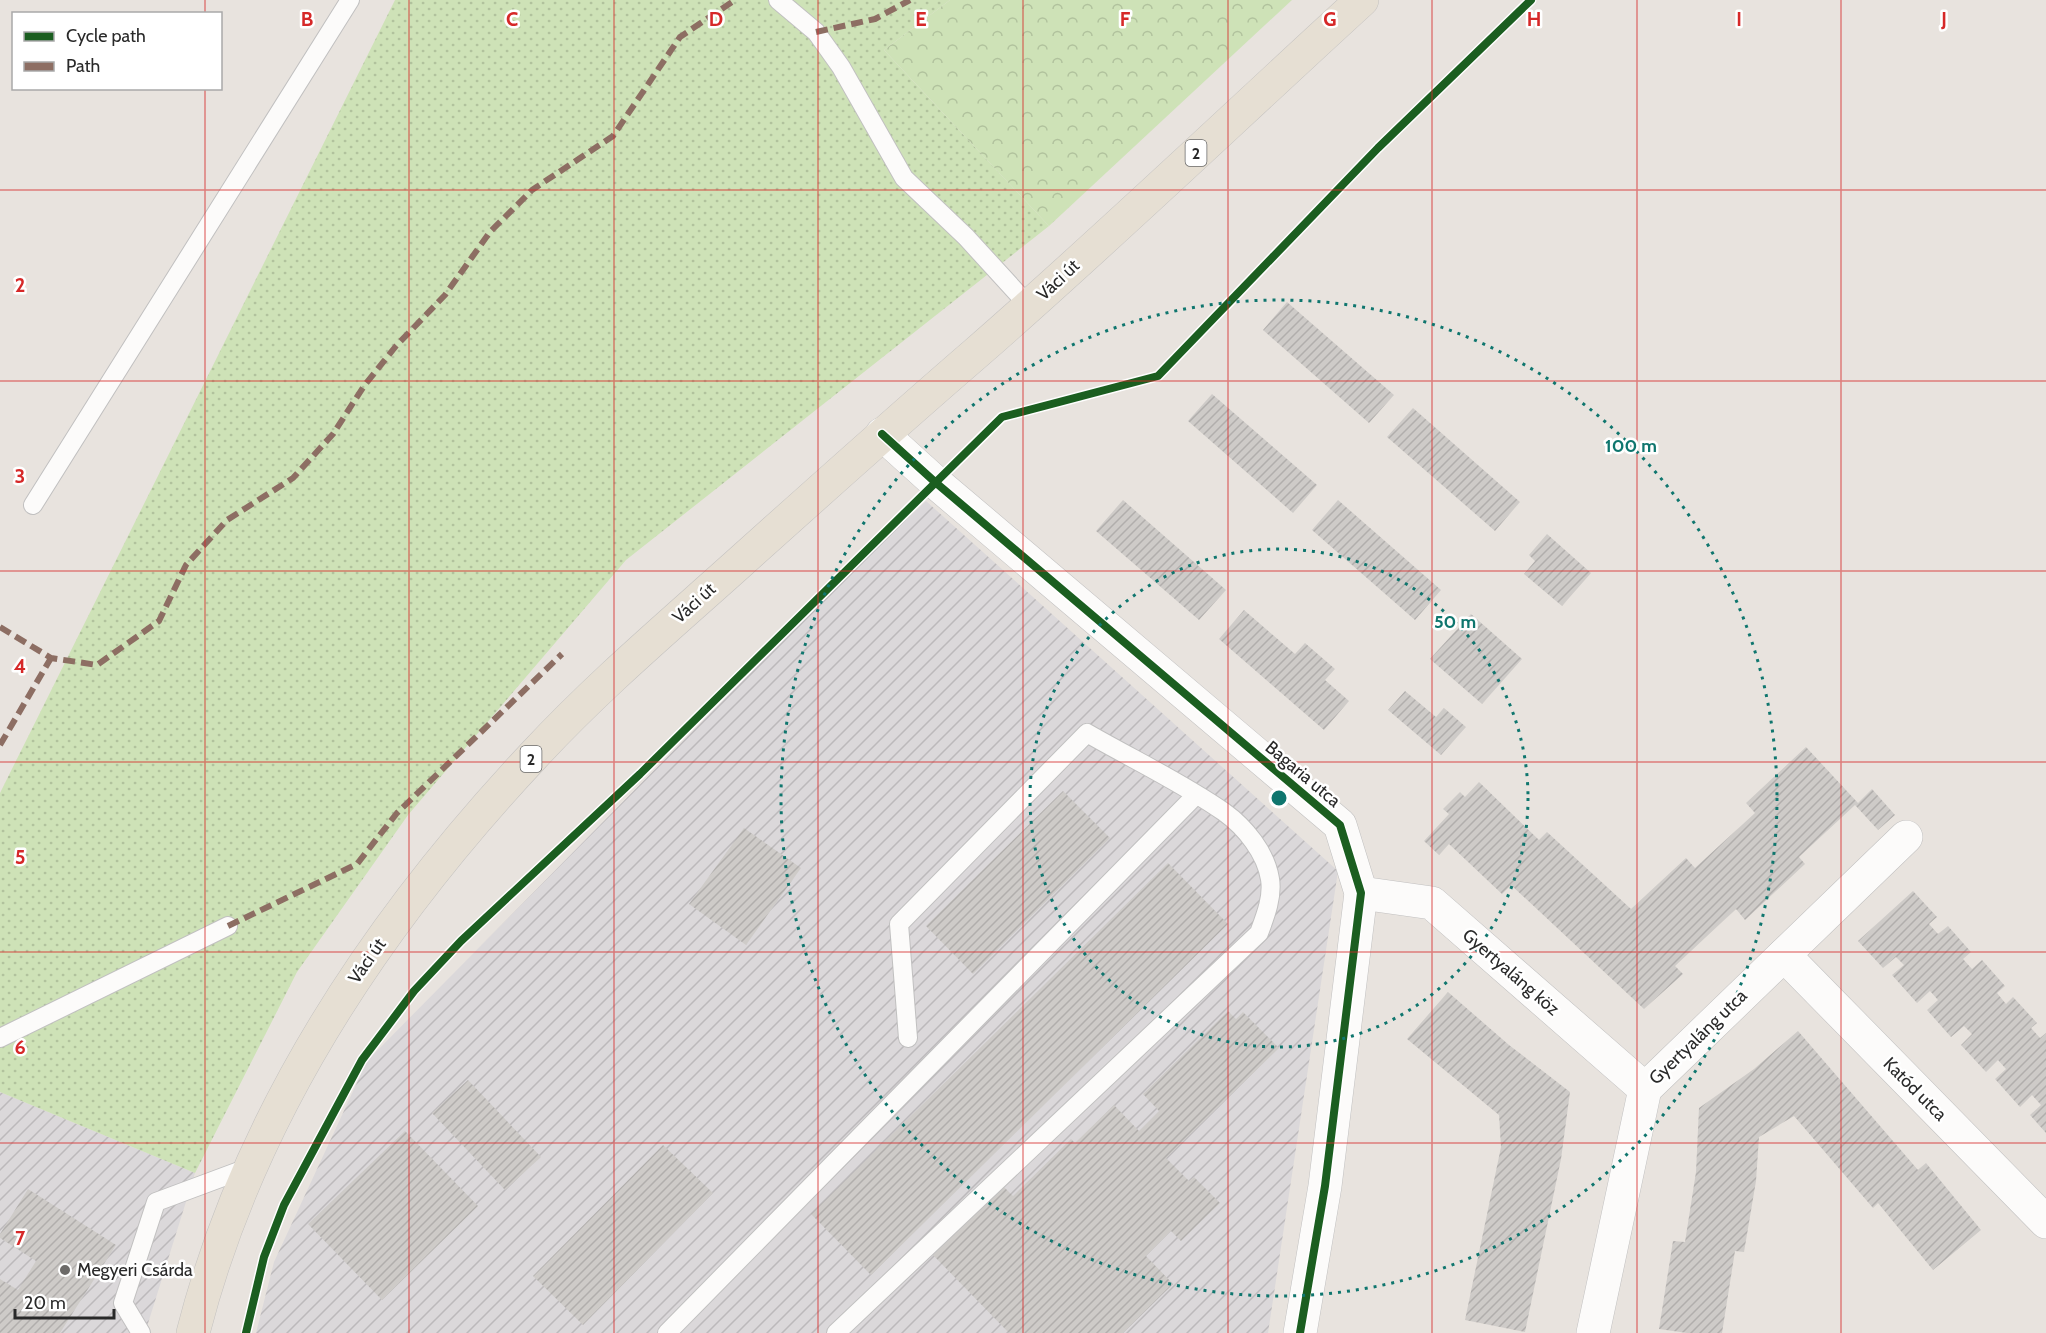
<svg xmlns="http://www.w3.org/2000/svg" width="2046" height="1333" font-family="Cabin,sans-serif">
<style>
.industrial{fill:url(#industrial-furrows)}
.grass{fill:url(#grass-dots)}
.forest{fill:url(#forest-crowns)}
.building{fill:url(#building-hatch)}
.lines{fill:none;stroke-linecap:round;stroke-linejoin:round}
.lane-casing{stroke:#c1c0c0;stroke-width:20}
.street-casing{stroke:#c1c0c0;stroke-width:34}
.primary-casing{stroke:#c4c2c0;stroke-width:34}
.lane{stroke:#fcfbfa;stroke-width:18}
.street{stroke:#fcfbfa;stroke-width:33}
.primary{stroke:#e6dfd3;stroke-width:33}
.quiet{stroke:#8d6e63;stroke-width:6;stroke-dasharray:12 6;stroke-linecap:butt}
.cycleway-casing{stroke:#fff;stroke-width:11}
.cycleway{stroke:#1b5e20;stroke-width:8}
.grid{fill:none;stroke:#d62828;stroke-width:1.5;stroke-opacity:0.55}
.ring{fill:none;stroke:#0f766e;stroke-width:3;stroke-dasharray:3 6}
.poi-dot{fill:#6c6a68;stroke:#fff;stroke-width:2}
.labels{text-anchor:middle;dominant-baseline:central;stroke-width:5;stroke-linejoin:round;paint-order:stroke}
.shield{fill:#fff;stroke:#696969;stroke-width:1.5}
.shield-label{font-size:16px;font-weight:bold;fill:#292929}
.street-label{font-size:18px;fill:#292929;stroke:#fff}
.poi-label{font-size:18px;fill:#292929;stroke:#fff;text-anchor:start}
.grid-label{font-size:20px;text-anchor:middle;font-weight:bold;fill:#d62828;stroke:#fff;stroke-width:5;stroke-linejoin:round;paint-order:stroke}
.centre{fill:#0f766e;stroke:#fff;stroke-width:3}
.ring-label{font-size:18px;text-anchor:middle;font-weight:bold;fill:#0f766e;stroke:#fff;stroke-width:5;stroke-linejoin:round;paint-order:stroke}
</style>
<defs>
<pattern id="industrial-furrows" width="10" height="10" patternUnits="userSpaceOnUse" patternTransform="scale(1.5)"><rect width="10" height="10" fill="#dbd8da"/><path d="M-1 1l2-2M0 10L10 0M9 11l2-2" fill="none" stroke="#bcb9bb"/></pattern>
<pattern id="grass-dots" width="8" height="8" patternUnits="userSpaceOnUse" patternTransform="scale(1.5)"><rect width="8" height="8" fill="#cee2b7"/><path d="M2 2h.1M6 6h.1" fill="none" stroke="#b1c29d" stroke-width="1.8" stroke-linecap="round"/></pattern>
<pattern id="forest-crowns" width="20" height="18" patternUnits="userSpaceOnUse" patternTransform="scale(1.5)"><rect width="20" height="18" fill="#cee2b7"/><path d="M2 6a3 3 0 1 1 6 0M12 15a3 3 0 1 1 6 0" fill="none" stroke="#b1c29d"/></pattern>
<pattern id="building-hatch" width="6" height="6" patternUnits="userSpaceOnUse" patternTransform="scale(1.5)"><rect width="6" height="6" fill="#cecbc8"/><path d="M-1 1l2-2M0 6l6-6M5 7l2-2" fill="none" stroke="#b1aeac"/></pattern>
</defs>
<rect width="100%" height="100%" fill="#e8e3de"/>
<!-- industrial -->
<g class="industrial">
<path d="M 926,501 L 1338,871 L 1268,1333 L 256,1333 L 274,1262 L 367,1061 L 836,586 Z"/>
<path d="M 0,1092 L 195,1173 L 145,1333 L 0,1333 Z"/>
</g>
<!-- grass -->
<path class="grass" d="M 395,0 L 950,0 L 884,50 L 1049,226 L 626,560 L 408,815 L 297,972 L 195,1173 L 0,1092 L 0,793 Z"/>
<!-- forest -->
<path class="forest" d="M 950,0 L 1292,0 L 1049,226 L 884,50 Z"/>
<!-- building -->
<g class="building">
<path d="M 1287,302 L 1394,395 L 1369,423 L 1263,330 Z"/>
<path d="M 1212,394 L 1317,485 L 1293,513 L 1188,421 Z"/>
<path d="M 1413,408 L 1520,502 L 1495,531 L 1387,437 Z"/>
<path d="M 1123,500 L 1226,590 L 1199,620 L 1096,531 Z"/>
<path d="M 1338,500 L 1441,590 L 1415,620 L 1312,530 Z"/>
<path d="M 1547,534 L 1591,573 L 1562,606 L 1524,574 L 1535,561 L 1529,555 Z"/>
<path d="M 1244,610 L 1295,654 L 1305,643 L 1335,669 L 1325,680 L 1349,701 L 1324,730 L 1219,639 Z"/>
<path d="M 1471,614 L 1522,659 L 1482,704 L 1430,659 Z"/>
<path d="M 1405,691 L 1436,717 L 1444,708 L 1466,727 L 1441,755 L 1388,710 Z"/>
<path d="M 1806,747 L 1858,803 L 1872,789 L 1895,815 L 1878,830 L 1855,805 L 1799,857 L 1805,864 L 1745,920 L 1736,909 L 1675,966 L 1683,974 L 1644,1009 L 1511,885 L 1502,894 L 1449,844 L 1439,855 L 1424,841 L 1449,814 L 1443,809 L 1460,792 L 1465,797 L 1479,782 L 1539,840 L 1547,832 L 1631,909 L 1686,858 L 1695,868 L 1755,813 L 1746,803 Z"/>
<path d="M 1063,791 L 1110,838 L 973,974 L 926,926 Z"/>
<path d="M 744,828 L 801,868 L 746,945 L 689,904 Z"/>
<path d="M 1168,863 L 1228,924 L 871,1275 L 811,1214 Z"/>
<path d="M 1913,891 L 1937,917 L 1929,924 L 1938,934 L 1948,926 L 1971,952 L 1963,959 L 1972,969 L 1982,960 L 2005,986 L 1997,993 L 2006,1004 L 2013,997 L 2037,1023 L 2031,1028 L 2040,1038 L 2046,1033 L 2046,1133 L 2030,1115 L 2041,1105 L 2032,1095 L 2020,1107 L 1995,1079 L 2006,1069 L 1998,1060 L 1986,1072 L 1961,1045 L 1972,1034 L 1964,1026 L 1951,1037 L 1927,1010 L 1938,1000 L 1930,991 L 1917,1003 L 1892,975 L 1904,965 L 1896,957 L 1883,968 L 1858,941 Z"/>
<path d="M 1448,992 L 1509,1045 L 1570,1092 L 1561,1159 L 1525,1332 L 1465,1320 L 1501,1147 L 1499,1115 L 1407,1039 Z"/>
<path d="M 1228,1011 L 1236,1019 L 1243,1012 L 1279,1048 L 1166,1158 L 1189,1181 L 1194,1177 L 1220,1203 L 1181,1241 L 1171,1231 L 1146,1256 L 1173,1284 L 1123,1333 L 1009,1333 L 933,1255 L 1003,1186 L 1013,1196 L 1071,1139 L 1075,1143 L 1114,1105 L 1139,1131 L 1159,1111 L 1143,1094 Z"/>
<path d="M 1798,1031 L 1918,1170 L 1926,1163 L 1981,1230 L 1933,1270 L 1878,1203 L 1873,1208 L 1794,1116 L 1759,1137 L 1756,1181 L 1744,1252 L 1735,1251 L 1722,1333 L 1687,1333 L 1659,1329 L 1673,1241 L 1685,1242 L 1696,1172 L 1699,1108 L 1754,1069 Z"/>
<path d="M 468,1080 L 541,1157 L 505,1190 L 432,1113 Z"/>
<path d="M 405,1131 L 478,1206 L 382,1300 L 308,1224 Z"/>
<path d="M 663,1145 L 713,1193 L 583,1325 L 533,1276 Z"/>
<path d="M 28,1189 L 116,1245 L 60,1333 L 0,1333 L 0,1279 L 18,1290 L 36,1261 L 0,1238 L 0,1234 Z"/>
</g>
<g class="lines">
<defs>
<g id="lane">
<path d="M 778,0 L 816,32 L 841,67 L 904,178 L 966,237 L 1029,306"/>
<path d="M 33,505 L 350,0"/>
<path d="M 0,1038 L 228,926"/>
<path d="M 141,1333 L 123,1303 L 156,1202 L 250,1167"/>
<path d="M 667,1333 L 1195,796"/>
<path d="M 836,1333 L 1259,933 C 1265,917 1273,897 1270,879 C 1266,853 1245,827 1224,812 C 1181,782 1132,759 1087,733 L 899,924 L 908,1038"/>
</g>
<g id="street">
<path d="M 882,434 L 935,482 L 1340,825 L 1361,893 L 1325,1186 L 1300,1333"/>
<path d="M 1361,893 L 1432,903 L 1645,1089"/>
<path d="M 1784,955 L 2046,1222"/>
<path d="M 1593,1333 L 1645,1089 L 1906,837"/>
</g>
<path id="primary" d="M 193,1333 C 249,1113 380,919 534,755 C 597,687 669,626 738,564 C 817,493 895,423 975,354 C 1107,239 1233,118 1362,0"/>
</defs>
<!-- lane casing -->
<use href="#lane" class="lane-casing"/>
<!-- street casing -->
<use href="#street" class="street-casing"/>
<!-- primary casing -->
<use href="#primary" class="primary-casing"/>
<!-- lane -->
<use href="#lane" class="lane"/>
<!-- street -->
<use href="#street" class="street"/>
<!-- primary -->
<use href="#primary" class="primary"/>
<!-- quiet -->
<g class="quiet">
<path d="M 816,32 L 875,19 L 910,0"/>
<path d="M 0,627 L 51,658 L 97,665 L 159,621 L 186,565 L 227,520 L 293,478 L 333,434 L 364,386 L 396,346 L 445,295 L 490,232 L 532,190 L 613,136 L 680,37 L 735,0"/>
<path d="M 0,745 L 51,658"/>
<path d="M 228,926 L 357,864 L 397,813 L 562,654"/>
</g>
<defs>
<g id="cycleway">
<path d="M 882,434 L 935,482 L 1340,825 L 1361,893 L 1325,1186 L 1300,1333"/>
<path d="M 246,1333 L 264,1257 L 284,1205 L 362,1060 L 414,991 L 461,941 L 640,774 L 1002,417 L 1158,376 L 1378,148 L 1531,0"/>
</g>
</defs>
<!-- cycleway casing -->
<use href="#cycleway" class="cycleway-casing"/>
<!-- cycleway -->
<use href="#cycleway" class="cycleway"/>
</g>
<!-- grid -->
<path class="grid" d="M 205,0 L 205,14M 409,0 L 409,1333M 614,0 L 614,1333M 818,0 L 818,1333M 1023,0 L 1023,1333M 1228,0 L 1228,1333M 1432,0 L 1432,1333M 1637,0 L 1637,1333M 1841,0 L 1841,1333M 205,88 L 205,1333M 0,190 L 2046,190M 0,381 L 2046,381M 0,571 L 2046,571M 0,762 L 2046,762M 0,952 L 2046,952M 0,1143 L 2046,1143"/>
<!-- distance rings -->
<g class="ring">
<circle cx="1279" cy="798" r="249"/>
<circle cx="1279" cy="798" r="498"/>
</g>
<!-- markers -->
<circle class="poi-dot" cx="65" cy="1270" r="6"/>
<g class="labels">
<!-- shield labels -->
<g class="shield">
<rect x="1185.5" y="140" width="21" height="26" rx="4.5"/>
<rect x="520.5" y="746" width="21" height="26" rx="4.5"/>
</g>
<g class="shield-label">
<text x="1196" y="153">2</text>
<text x="531" y="759">2</text>
</g>
<!-- street labels -->
<g class="street-label">
<text transform="translate(1058 280) rotate(-43)">Váci út</text>
<text transform="translate(694 603) rotate(-42)">Váci út</text>
<text transform="translate(1303 774) rotate(40)">Bagaria utca</text>
<text transform="translate(367 961) rotate(-55)">Váci út</text>
<text transform="translate(1511 972) rotate(41)">Gyertyaláng köz</text>
<text transform="translate(1698 1037) rotate(-44)">Gyertyaláng utca</text>
<text transform="translate(1915 1089) rotate(45)">Katód utca</text>
</g>
<!-- poi labels -->
<g class="poi-label">
<text x="77" y="1270">Megyeri Csárda</text>
</g>
</g>
<g class="grid-label">
<text x="307" y="26">B</text>
<text x="512" y="26">C</text>
<text x="716" y="26">D</text>
<text x="921" y="26">E</text>
<text x="1125" y="26">F</text>
<text x="1330" y="26">G</text>
<text x="1534" y="26">H</text>
<text x="1739" y="26">I</text>
<text x="1944" y="26">J</text>
<text x="20" y="292">2</text>
<text x="20" y="483">3</text>
<text x="20" y="673">4</text>
<text x="20" y="864">5</text>
<text x="20" y="1054">6</text>
<text x="20" y="1245">7</text>
</g>
<circle cx="1279" cy="798" r="9" class="centre"/>
<g class="ring-label">
<text x="1631" y="452">100 m</text>
<text x="1455" y="628">50 m</text>
</g>
<!-- legend -->
<rect x="12" y="12" width="210" height="78" fill="#ffffff" stroke="#a9a9a9" stroke-width="1.5"/>
<rect x="24" y="32" width="30" height="9" fill="#1b5e20" stroke="#a9a9a9" stroke-width="1.5"/>
<text x="66" y="42" font-size="18" fill="#292929">Cycle path</text>
<rect x="24" y="62" width="30" height="9" fill="#8d6e63" stroke="#a9a9a9" stroke-width="1.5"/>
<text x="66" y="72" font-size="18" fill="#292929">Path</text>
<!-- scale -->
<path d="M15 1309v9h99v-9" fill="none" stroke="#292929" stroke-width="3"/>
<text x="24" y="1309" font-size="18" fill="#292929" stroke="#ffffff" stroke-width="4.5" paint-order="stroke">20 m</text>
</svg>
